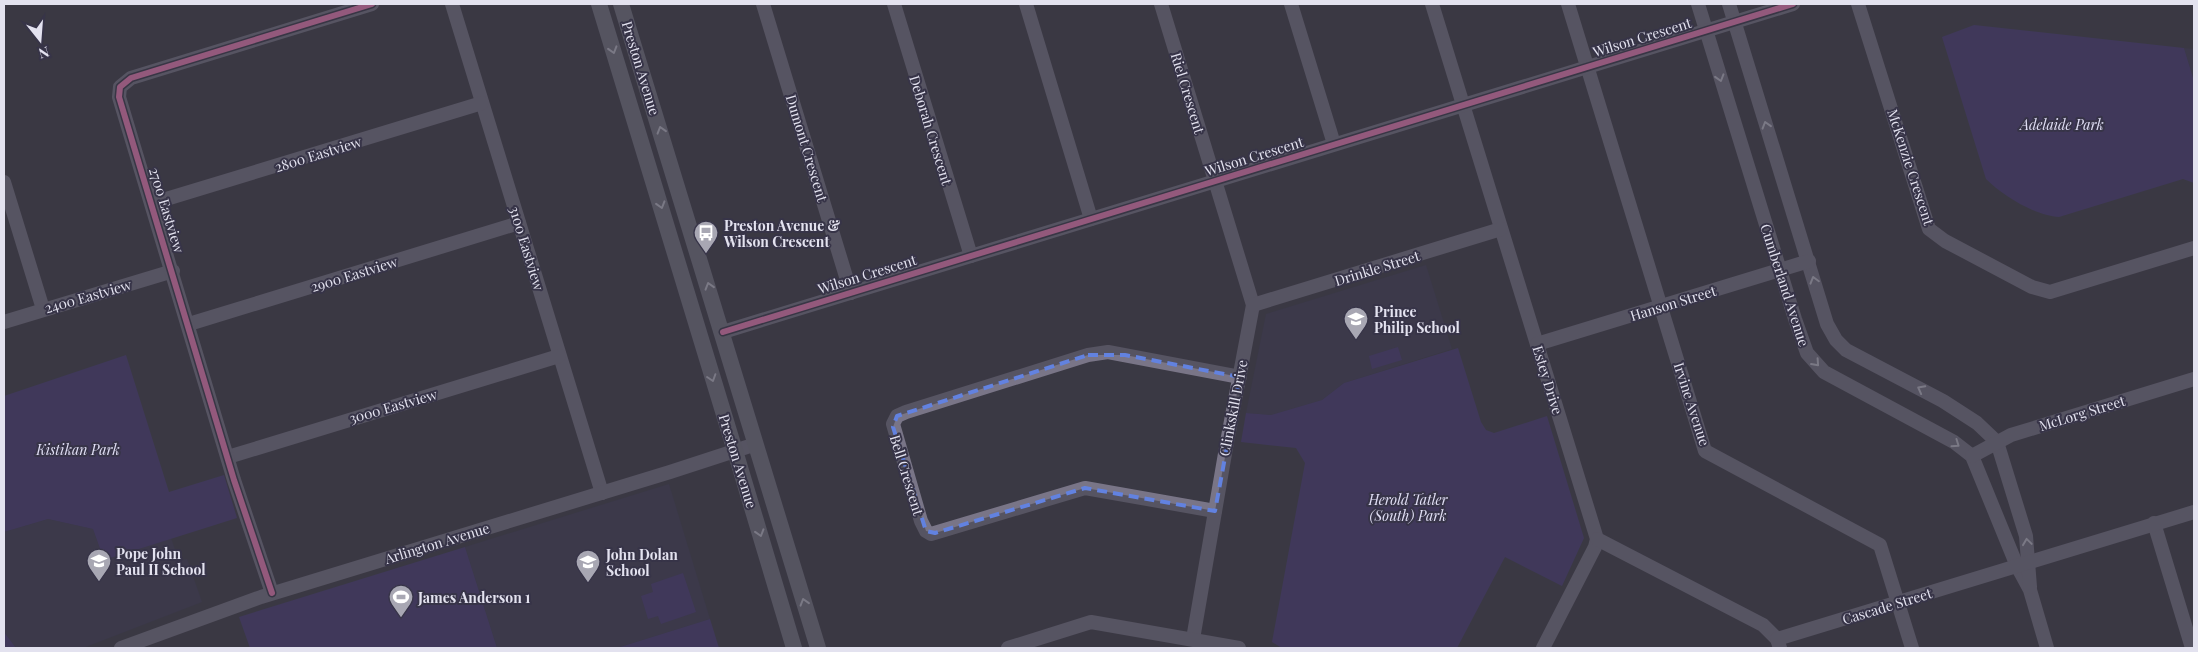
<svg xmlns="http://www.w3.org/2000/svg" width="2198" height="652" font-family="'Playfair Display',serif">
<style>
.built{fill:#3e3a53}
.green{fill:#473976}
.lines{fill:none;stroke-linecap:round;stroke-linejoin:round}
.minor{stroke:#797587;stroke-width:14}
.major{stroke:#767584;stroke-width:16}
.cycleway-casing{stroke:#373448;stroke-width:9}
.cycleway{stroke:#ff80c0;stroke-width:6}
.oneway{stroke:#c8c7d4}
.oneway2{stroke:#c8c7d5}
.marked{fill:none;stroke:#6282e0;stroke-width:4;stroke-dasharray:10 6;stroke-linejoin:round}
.labels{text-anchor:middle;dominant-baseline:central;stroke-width:4;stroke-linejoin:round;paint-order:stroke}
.street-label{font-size:14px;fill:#e3e2ef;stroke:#373448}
.park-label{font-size:14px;font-style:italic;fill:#e1dff5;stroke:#373448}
.poi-label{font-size:14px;font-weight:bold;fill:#e3e2ef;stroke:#373448;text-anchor:start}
</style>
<rect width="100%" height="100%" fill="#3a3944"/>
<!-- built -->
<g class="built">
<path d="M 2184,48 L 2194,49 L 2194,81 Z"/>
<path d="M 1426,265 L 1452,349 L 1344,383 L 1322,400 L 1271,415 L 1246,413 L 1266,314 Z"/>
<path d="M 669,484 L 710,619 L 617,648 L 497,648 L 465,547 Z"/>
<path d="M 48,519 L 93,529 L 104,560 L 171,538 L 179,561 L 187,559 L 202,602 L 83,648 L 16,648 L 4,632 L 4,532 Z"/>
</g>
<!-- green -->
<g class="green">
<path d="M 1974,25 L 2184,48 L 2194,81 L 2194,183 L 2183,179 L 2059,217 C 2036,216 2003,196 1986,179 L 1942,37 Z"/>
<path d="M 1398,347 L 1402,360 L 1372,369 L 1369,356 Z"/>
<path d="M 1458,348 L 1481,422 L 1486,430 L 1494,433 L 1547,416 L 1584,538 L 1562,586 L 1505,557 L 1457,648 L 1282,648 L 1272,642 L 1305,463 L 1296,448 L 1241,442 L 1246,413 L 1271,415 L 1322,400 L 1344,383 Z"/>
<path d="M 126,355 L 169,492 L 224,475 L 237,518 L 104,560 L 93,529 L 48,519 L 4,532 L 4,396 Z"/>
<path d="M 465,547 L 497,648 L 250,648 L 239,617 Z"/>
<path d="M 683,573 L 696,612 L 661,624 L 658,616 L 648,619 L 641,596 L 653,592 L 651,584 Z"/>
<path d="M 710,619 L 719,648 L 617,648 Z"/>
<path d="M 4,632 L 16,648 L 4,648 Z"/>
</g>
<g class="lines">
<!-- minor -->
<g class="minor">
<path d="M 452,4 L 602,493"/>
<path d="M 763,4 L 851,293"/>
<path d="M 894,4 L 971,256"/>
<path d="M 1026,4 L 1091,219"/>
<path d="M 1161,4 L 1253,305 L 1227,442 L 1193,639"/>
<path d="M 1291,4 L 1334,144"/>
<path d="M 1432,4 L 1597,539 L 1595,547 L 1543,648"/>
<path d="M 1568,4 L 1705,451 L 1880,545 L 1912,648"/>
<path d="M 1698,4 L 1795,319 L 1807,353 L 1824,372 L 1954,442 L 1972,456 L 2017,566 L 2030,590 L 2047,648"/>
<path d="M 1729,4 L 1827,324 L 1836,340 L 1846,350 L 1943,401 L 1977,423 L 1997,442 L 2026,536 L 2030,587"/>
<path d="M 1858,4 L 1929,229 L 1945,241 L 2032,287 L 2050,292 L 2194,248"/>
<path d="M 4,182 L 43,309"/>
<path d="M 153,203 L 482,103"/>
<path d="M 1253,305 L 1501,229"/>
<path d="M 4,322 L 173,271"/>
<path d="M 189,324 L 519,223"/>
<path d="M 723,332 L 1793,4"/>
<path d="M 1537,344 L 1809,261"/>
<path d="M 1972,456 L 2011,435 L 2194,379"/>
<path d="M 228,457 L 559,356"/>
<path d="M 1215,511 L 1085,488 L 931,534 L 926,531 L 921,521 L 893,424 L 897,416 L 906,412 L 1088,355 L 1108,352 L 1240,377"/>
<path d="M 2154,523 L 2192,648"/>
<path d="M 1597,539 L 1763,625 L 1777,639 L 1780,648"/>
<path d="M 272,593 L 234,480 L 119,97 L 120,87 L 131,78 L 372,4"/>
<path d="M 1777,639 L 2194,512"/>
<path d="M 121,648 L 261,597 L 670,472 L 756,444"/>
<path d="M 1008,648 L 1091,622 L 1239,648"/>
</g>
<!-- major -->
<g class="major">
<path d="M 599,4 C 665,218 730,433 794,648"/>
<path d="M 621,4 L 818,648"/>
</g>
<defs>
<g id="cycleway">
<path d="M 723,332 L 1793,4"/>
<path d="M 272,593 L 234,480 L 119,97 L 120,87 L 131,78 L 372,4"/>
</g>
</defs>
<!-- cycleway casing -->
<use href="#cycleway" class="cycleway-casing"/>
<!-- cycleway -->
<use href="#cycleway" class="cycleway"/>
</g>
<!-- one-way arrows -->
<defs><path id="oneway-chevron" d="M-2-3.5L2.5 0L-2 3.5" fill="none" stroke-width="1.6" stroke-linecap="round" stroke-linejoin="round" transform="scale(1.25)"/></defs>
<g class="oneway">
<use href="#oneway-chevron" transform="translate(613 50) rotate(73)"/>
<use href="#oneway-chevron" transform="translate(661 130) rotate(-107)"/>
<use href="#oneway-chevron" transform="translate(661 205) rotate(73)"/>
<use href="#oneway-chevron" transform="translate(709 286) rotate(-107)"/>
<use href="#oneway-chevron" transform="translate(712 378) rotate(72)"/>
<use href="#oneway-chevron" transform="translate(760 533) rotate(73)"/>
<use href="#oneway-chevron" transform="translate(804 602) rotate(-107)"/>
</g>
<g class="oneway2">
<use href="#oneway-chevron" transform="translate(1720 78) rotate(73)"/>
<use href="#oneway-chevron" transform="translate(1766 125) rotate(-107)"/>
<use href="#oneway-chevron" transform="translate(1814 280) rotate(-106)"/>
<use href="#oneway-chevron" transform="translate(1816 363) rotate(48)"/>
<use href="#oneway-chevron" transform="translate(1921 389) rotate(-152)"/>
<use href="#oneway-chevron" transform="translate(1956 444) rotate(35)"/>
<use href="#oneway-chevron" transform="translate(2027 542) rotate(-98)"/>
</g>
<!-- marked area -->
<path d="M0 0H2198V652H0ZM 1088,355 L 1125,355 L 1240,377 L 1215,511 L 1085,488 L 935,533 L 926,531 L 893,427 L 897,416 Z" fill="#3a3944" fill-opacity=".55" fill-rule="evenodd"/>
<path class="marked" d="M 1088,355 L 1125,355 L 1240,377 L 1215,511 L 1085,488 L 935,533 L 926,531 L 893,427 L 897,416 Z"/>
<!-- icons -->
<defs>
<symbol id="bus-pin" viewBox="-11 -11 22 30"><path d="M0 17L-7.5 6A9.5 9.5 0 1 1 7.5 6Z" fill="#a8a7b3" stroke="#373448"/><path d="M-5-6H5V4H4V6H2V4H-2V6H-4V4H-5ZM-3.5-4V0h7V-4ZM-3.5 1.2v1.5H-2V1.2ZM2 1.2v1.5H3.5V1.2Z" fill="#fff"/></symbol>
<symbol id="school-pin" viewBox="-11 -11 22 30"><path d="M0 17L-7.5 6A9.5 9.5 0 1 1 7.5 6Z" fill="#a8a7b3" stroke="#373448"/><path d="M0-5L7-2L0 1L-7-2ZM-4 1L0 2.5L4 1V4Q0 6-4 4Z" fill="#fff"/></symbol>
<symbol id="stadium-pin" viewBox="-11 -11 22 30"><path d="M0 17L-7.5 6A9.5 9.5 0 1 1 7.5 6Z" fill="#a8a7b3" stroke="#373448"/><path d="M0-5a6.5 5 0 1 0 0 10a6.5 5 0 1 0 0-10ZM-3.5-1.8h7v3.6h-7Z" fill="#fff"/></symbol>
</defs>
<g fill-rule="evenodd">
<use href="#bus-pin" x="692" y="219" width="28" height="38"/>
<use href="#school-pin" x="1342" y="305" width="28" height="38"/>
<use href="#school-pin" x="85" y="547" width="28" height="38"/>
<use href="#school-pin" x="574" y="548" width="28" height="38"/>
<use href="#stadium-pin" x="387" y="583" width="28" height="38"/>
</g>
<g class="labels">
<!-- street labels -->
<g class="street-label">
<text transform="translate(1642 37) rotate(-17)">Wilson Crescent</text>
<text transform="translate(641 68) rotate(73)">Preston Avenue</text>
<text transform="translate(1188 93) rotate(73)">Riel Crescent</text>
<text transform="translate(931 130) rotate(73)">Deborah Crescent</text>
<text transform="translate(807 148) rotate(73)">Dumont Crescent</text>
<text transform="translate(318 154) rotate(-17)">2800 Eastview</text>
<text transform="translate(1254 156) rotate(-17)">Wilson Crescent</text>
<text transform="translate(1911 167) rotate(72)">McKenzie Crescent</text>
<text transform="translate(167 210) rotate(73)">2700 Eastview</text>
<text transform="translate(527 248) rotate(73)">3100 Eastview</text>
<text transform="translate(1377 268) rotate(-17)">Drinkle Street</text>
<text transform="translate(354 274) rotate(-17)">2900 Eastview</text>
<text transform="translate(867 274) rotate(-17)">Wilson Crescent</text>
<text transform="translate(1785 285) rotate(72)">Cumberland Avenue</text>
<text transform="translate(88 296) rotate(-16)">2400 Eastview</text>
<text transform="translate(1673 303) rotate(-17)">Hanson Street</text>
<text transform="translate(1548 380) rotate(73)">Estey Drive</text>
<text transform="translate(1692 404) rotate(72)">Irvine Avenue</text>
<text transform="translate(393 406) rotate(-16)">3000 Eastview</text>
<text transform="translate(1233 408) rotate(-79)">Clinkskill Drive</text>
<text transform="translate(2082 413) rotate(-17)">McLorg Street</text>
<text transform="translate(738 461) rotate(73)">Preston Avenue</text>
<text transform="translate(907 475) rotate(73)">Bell Crescent</text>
<text transform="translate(437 543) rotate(-17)">Arlington Avenue</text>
<text transform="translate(1887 606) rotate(-17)">Cascade Street</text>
</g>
<!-- park labels -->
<g class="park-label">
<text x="2062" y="124">Adelaide Park</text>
<text x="78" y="449">Kistikan Park</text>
<text x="1408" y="499">Herold Tatler<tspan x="1408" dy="16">(South) Park</tspan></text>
</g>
<!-- poi labels -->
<g class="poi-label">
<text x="724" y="225">Preston Avenue &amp;<tspan x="724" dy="16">Wilson Crescent</tspan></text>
<text x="1374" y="311">Prince<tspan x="1374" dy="16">Philip School</tspan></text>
<text x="116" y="553">Pope John<tspan x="116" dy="16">Paul II School</tspan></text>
<text x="606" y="554">John Dolan<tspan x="606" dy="16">School</tspan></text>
<text x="418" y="597">James Anderson 1</text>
</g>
</g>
<!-- border -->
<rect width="2198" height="652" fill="none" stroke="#e3e2ef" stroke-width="10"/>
<!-- north arrow -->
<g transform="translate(40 40) rotate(163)" stroke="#373448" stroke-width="4" paint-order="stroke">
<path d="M0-4L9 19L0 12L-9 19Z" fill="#e3e2ef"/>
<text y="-8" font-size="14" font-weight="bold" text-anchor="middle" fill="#e3e2ef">N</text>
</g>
</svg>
